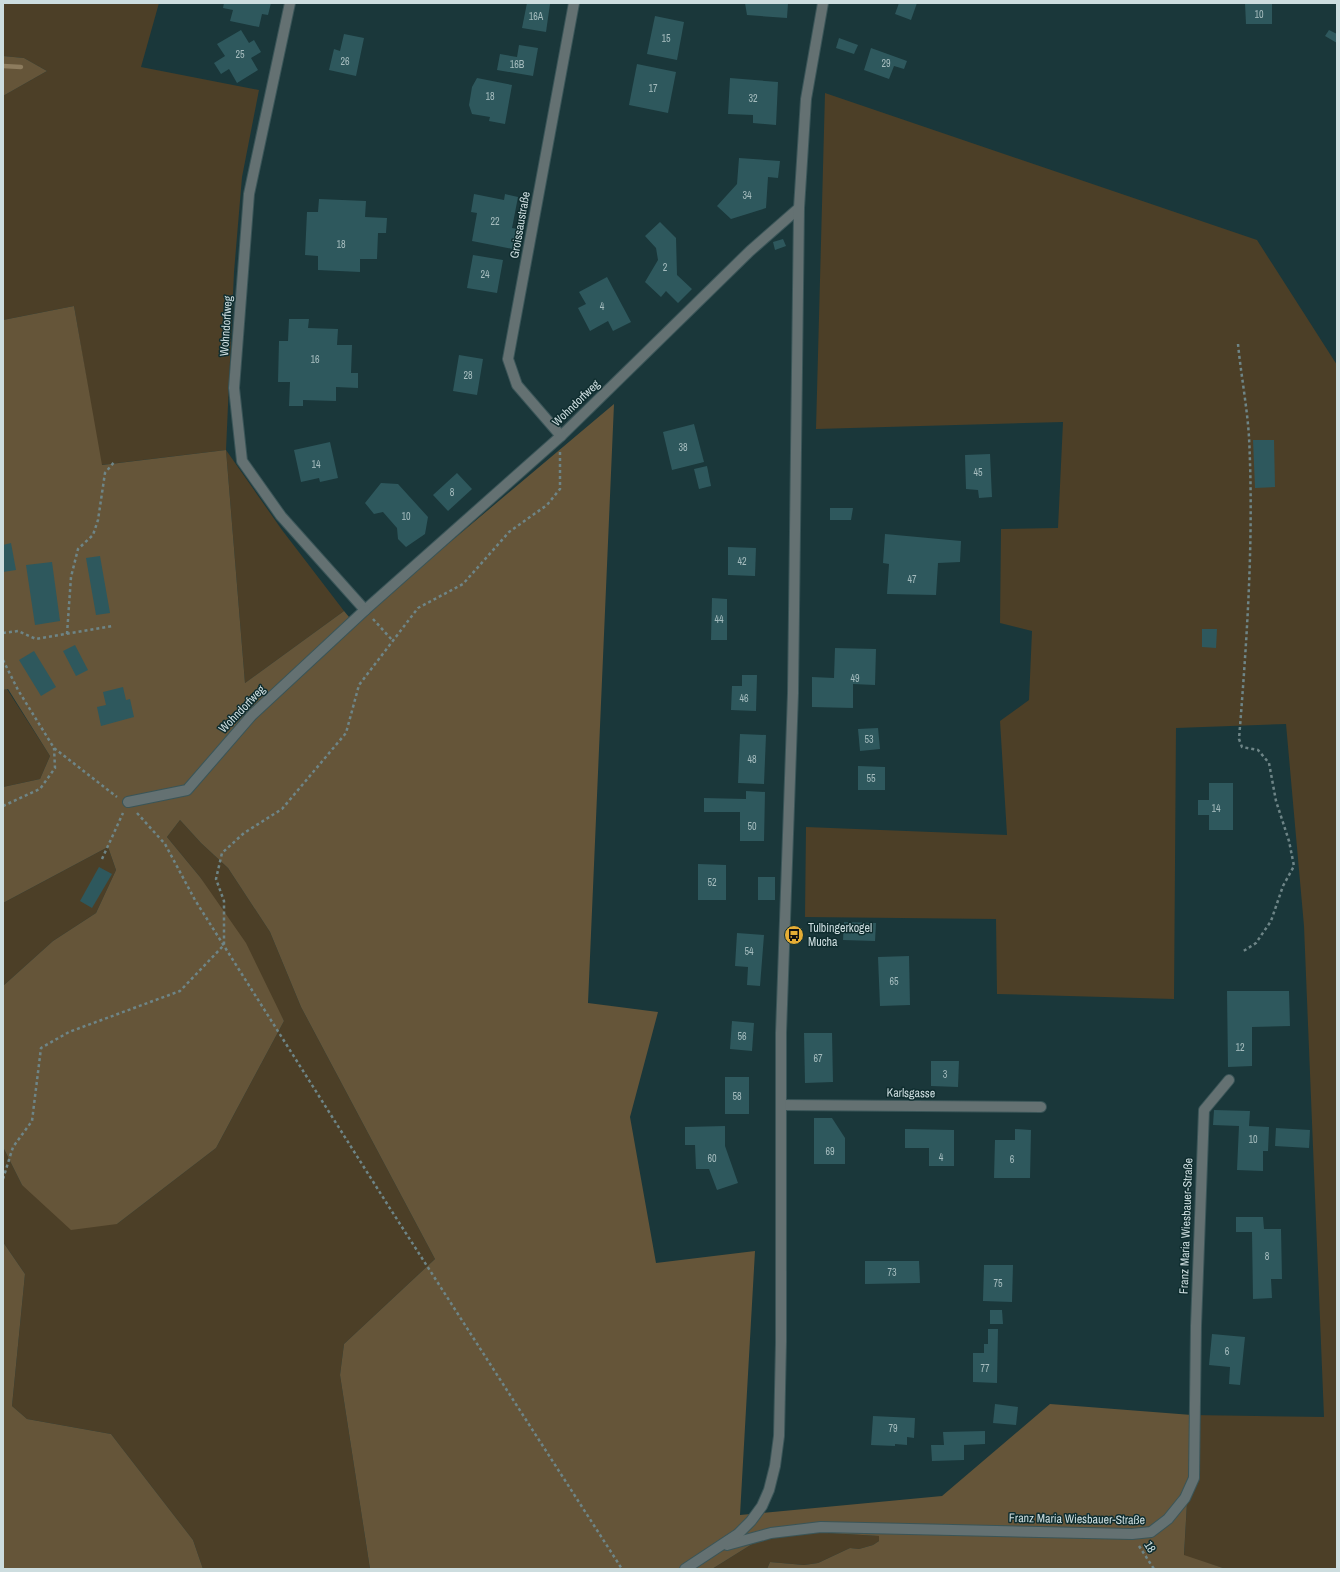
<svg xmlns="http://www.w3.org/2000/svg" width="1340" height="1572" font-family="'Archivo Narrow',sans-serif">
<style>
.green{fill:#4c3f27}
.forest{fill:#655539}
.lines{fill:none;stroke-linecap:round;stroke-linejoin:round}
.stream{stroke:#8d7c5e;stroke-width:4.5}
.building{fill:#2e585d}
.minor-casing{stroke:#3a5558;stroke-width:12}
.path{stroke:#6e8587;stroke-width:2.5;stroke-dasharray:3 3;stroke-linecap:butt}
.minor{stroke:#647172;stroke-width:10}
.labels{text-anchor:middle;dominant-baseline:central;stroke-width:3;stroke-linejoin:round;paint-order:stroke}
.number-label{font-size:10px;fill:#a5bcbe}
.street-label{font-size:12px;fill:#cddddf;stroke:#0f2d2f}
.poi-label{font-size:12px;fill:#cddddf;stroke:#0f2d2f;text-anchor:start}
</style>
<rect width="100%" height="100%" fill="#1a373a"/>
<!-- green -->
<g class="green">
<path d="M 3,3 L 159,3 L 141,67 L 259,90 L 242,177 L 234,272 L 226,450 L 282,530 L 344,611 L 245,683 L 226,450 L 101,465 L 74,306 L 3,320 L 3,96 L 47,71 L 24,58 L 3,56 Z"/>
<path d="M 825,93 L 1257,240 L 1337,365 L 1337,1569 L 1226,1569 L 1184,1556 L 1192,1415 L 1324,1417 L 1304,926 L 1286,724 L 1176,728 L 1174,999 L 997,994 L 996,919 L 805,917 L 806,827 L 1007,835 L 1000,721 L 1029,700 L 1032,631 L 1000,623 L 1001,529 L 1058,528 L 1063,422 L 816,429 Z"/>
<path d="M 7,689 L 50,756 L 40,779 L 3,787 L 3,690 Z"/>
<path d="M 180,820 L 201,843 L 228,868 L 270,932 L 301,1007 L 435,1259 L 344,1344 L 340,1375 L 370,1569 L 203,1569 L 193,1540 L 111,1434 L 27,1419 L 12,1406 L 25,1274 L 3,1242 L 3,1147 L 22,1185 L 117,1224 L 216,1148 L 284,1021 L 200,877 L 167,837 Z"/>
<path d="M 108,847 L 116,870 L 96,913 L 53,941 L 3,986 L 3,903 Z"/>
<path d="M 795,1533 L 828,1533 L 879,1536 L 879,1541 L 873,1545 L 859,1549 L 850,1548 L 818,1563 L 804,1565 L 770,1562 L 767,1569 L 712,1569 L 757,1541 Z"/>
</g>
<!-- forest -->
<g class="forest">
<path d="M 3,56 L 24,58 L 47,71 L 3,96 Z"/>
<path d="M 74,306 L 102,465 L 226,450 L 245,683 L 344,611 L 354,623 L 614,404 L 588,1003 L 658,1012 L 630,1117 L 656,1263 L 755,1251 L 740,1515 L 942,1496 L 1050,1404 L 1192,1415 L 1184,1555 L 1226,1569 L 767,1569 L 770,1562 L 804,1565 L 818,1563 L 850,1548 L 859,1549 L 873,1545 L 879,1541 L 879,1536 L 828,1533 L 795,1533 L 757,1541 L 712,1569 L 370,1569 L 340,1375 L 344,1344 L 435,1259 L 301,1007 L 270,932 L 228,868 L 201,843 L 180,820 L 167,837 L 200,877 L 246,943 L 284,1021 L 216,1148 L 117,1224 L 71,1230 L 22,1185 L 3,1147 L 3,986 L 53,941 L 96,913 L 116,870 L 108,847 L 3,903 L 3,787 L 40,779 L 50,756 L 8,689 L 3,690 L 3,320 Z"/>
<path d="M 3,1242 L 25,1274 L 12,1406 L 27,1419 L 111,1434 L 193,1540 L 203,1569 L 3,1569 Z"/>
</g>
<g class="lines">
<!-- stream -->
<path class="stream" d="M 3,66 L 21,67"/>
</g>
<!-- building -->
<g class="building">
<path d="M 224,3 L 271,3 L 268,15 L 262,14 L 259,27 L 230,21 L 233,10 L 223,8 Z"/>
<path d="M 527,3 L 550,4 L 546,32 L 522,28 Z"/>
<path d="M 745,3 L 788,3 L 787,18 L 747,15 Z"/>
<path d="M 899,3 L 917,3 L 911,20 L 895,14 Z"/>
<path d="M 1245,3 L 1272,3 L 1272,24 L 1246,24 Z"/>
<path d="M 655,16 L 684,22 L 677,60 L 647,54 Z"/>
<path d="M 241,30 L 249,43 L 254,40 L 261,52 L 251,58 L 258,70 L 237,83 L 229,69 L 221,74 L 214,63 L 225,56 L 217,44 Z"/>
<path d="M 1329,30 L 1337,34 L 1337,43 L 1325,36 Z"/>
<path d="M 344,34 L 364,38 L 356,76 L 329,70 L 334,49 L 340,51 Z"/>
<path d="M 839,38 L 858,45 L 854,54 L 836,48 Z"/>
<path d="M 519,45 L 538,48 L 533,76 L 497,70 L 500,54 L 517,57 Z"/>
<path d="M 871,48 L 907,61 L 904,69 L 894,66 L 889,79 L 864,70 Z"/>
<path d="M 637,64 L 676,72 L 668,113 L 629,105 Z"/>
<path d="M 477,78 L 512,85 L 505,124 L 489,121 L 490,117 L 472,114 L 469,105 L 472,87 Z"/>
<path d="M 730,78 L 778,82 L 776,125 L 753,123 L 753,115 L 728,114 Z"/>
<path d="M 739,158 L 780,161 L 778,178 L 768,177 L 766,208 L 731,219 L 717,206 L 737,184 Z"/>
<path d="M 474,194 L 504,200 L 505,194 L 518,197 L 512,228 L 517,229 L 513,249 L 472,241 L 477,213 L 471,212 Z"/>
<path d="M 319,199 L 366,201 L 365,217 L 387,218 L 386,233 L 378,233 L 377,259 L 360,259 L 360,272 L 318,270 L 318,256 L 305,255 L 307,212 L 318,212 Z"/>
<path d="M 660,222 L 676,238 L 677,275 L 692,289 L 678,303 L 666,291 L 661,297 L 645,282 L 658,260 L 656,248 L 645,236 Z"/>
<path d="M 783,239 L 786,246 L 775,250 L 773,242 Z"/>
<path d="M 473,255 L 503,260 L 497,293 L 467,288 Z"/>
<path d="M 607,277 L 631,322 L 613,331 L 608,321 L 590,331 L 578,308 L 586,304 L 579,292 Z"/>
<path d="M 289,319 L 309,319 L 308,328 L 338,329 L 337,345 L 352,345 L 351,373 L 358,373 L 358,388 L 336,387 L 336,401 L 303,400 L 303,406 L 289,406 L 290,382 L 278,382 L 279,341 L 288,341 Z"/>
<path d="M 459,355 L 483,359 L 477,395 L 453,391 Z"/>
<path d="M 694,424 L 704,462 L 672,470 L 663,432 Z"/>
<path d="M 1253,440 L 1274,440 L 1275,487 L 1255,488 Z"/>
<path d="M 330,442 L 338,478 L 320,482 L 319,478 L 301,482 L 294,450 Z"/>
<path d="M 990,454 L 992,497 L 979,498 L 978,490 L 966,489 L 965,455 Z"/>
<path d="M 707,466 L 711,486 L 699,489 L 694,469 Z"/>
<path d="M 457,473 L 472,489 L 448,511 L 433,495 Z"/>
<path d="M 381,483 L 398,484 L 428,517 L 425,534 L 406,547 L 398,539 L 397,528 L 383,512 L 374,514 L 365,503 Z"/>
<path d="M 830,508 L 853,508 L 851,520 L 830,520 Z"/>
<path d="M 885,534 L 961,541 L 960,562 L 938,563 L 936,595 L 887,594 L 889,564 L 883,563 Z"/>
<path d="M 11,543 L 16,570 L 3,572 L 3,545 Z"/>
<path d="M 728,547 L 756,548 L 755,576 L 728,575 Z"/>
<path d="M 100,556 L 110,613 L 96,615 L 86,558 Z"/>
<path d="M 52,562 L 60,621 L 35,625 L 26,565 Z"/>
<path d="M 712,598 L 727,599 L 727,640 L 711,640 Z"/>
<path d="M 1202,629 L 1217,629 L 1216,648 L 1202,647 Z"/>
<path d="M 75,645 L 88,670 L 76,676 L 63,651 Z"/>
<path d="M 835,648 L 876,649 L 875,685 L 853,684 L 853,708 L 812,707 L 812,677 L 834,678 Z"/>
<path d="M 34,651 L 56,687 L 41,696 L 19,660 Z"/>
<path d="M 742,675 L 757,675 L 756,711 L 731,710 L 732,686 L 742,686 Z"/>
<path d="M 123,687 L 126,700 L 130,699 L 134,717 L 101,726 L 97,707 L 106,705 L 103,692 Z"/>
<path d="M 878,728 L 880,749 L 860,751 L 858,729 Z"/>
<path d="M 740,734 L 766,735 L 764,784 L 738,783 Z"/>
<path d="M 858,766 L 885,767 L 885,790 L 858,790 Z"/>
<path d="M 1209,783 L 1233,783 L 1233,830 L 1209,830 L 1209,815 L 1198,815 L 1198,800 L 1209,800 Z"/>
<path d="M 746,791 L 765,792 L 764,841 L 740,841 L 740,812 L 704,812 L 704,798 L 746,799 Z"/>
<path d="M 698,864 L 726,865 L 726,900 L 698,900 Z"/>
<path d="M 99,867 L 112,874 L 92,908 L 80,901 Z"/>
<rect x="758" y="877" width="17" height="23"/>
<path d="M 844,922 L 876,923 L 875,941 L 843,940 Z"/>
<path d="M 737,933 L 764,935 L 760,986 L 747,985 L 748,967 L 735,966 Z"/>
<path d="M 909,956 L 910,1005 L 880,1006 L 878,957 Z"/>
<path d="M 1227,991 L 1289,991 L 1290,1026 L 1252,1027 L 1252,1066 L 1228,1067 Z"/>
<path d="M 732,1021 L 754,1023 L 752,1051 L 730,1049 Z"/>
<path d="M 804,1033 L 832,1033 L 833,1082 L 805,1083 Z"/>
<path d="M 931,1061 L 959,1061 L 958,1087 L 931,1086 Z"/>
<rect x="725" y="1077" width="24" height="37"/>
<path d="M 1214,1110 L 1250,1111 L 1249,1126 L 1269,1127 L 1268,1151 L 1263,1151 L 1263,1171 L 1237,1170 L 1239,1126 L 1213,1125 Z"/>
<path d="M 814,1118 L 832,1118 L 845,1138 L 845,1164 L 814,1164 Z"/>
<path d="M 725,1126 L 725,1146 L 738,1183 L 717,1190 L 709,1169 L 696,1169 L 695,1145 L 685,1145 L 685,1127 Z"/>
<path d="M 1276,1128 L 1310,1130 L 1309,1148 L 1275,1146 Z"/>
<path d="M 905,1129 L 954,1130 L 954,1166 L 929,1166 L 929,1148 L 905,1148 Z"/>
<path d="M 1015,1129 L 1031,1130 L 1030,1178 L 994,1178 L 995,1140 L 1015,1140 Z"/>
<path d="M 1236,1217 L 1263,1217 L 1264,1229 L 1281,1229 L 1282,1279 L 1271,1279 L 1272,1298 L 1253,1299 L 1252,1232 L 1236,1232 Z"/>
<path d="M 865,1261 L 919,1261 L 920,1283 L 865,1284 Z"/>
<path d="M 984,1265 L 1013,1265 L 1012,1302 L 983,1301 Z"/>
<path d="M 990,1310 L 1002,1310 L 1003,1324 L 990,1324 Z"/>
<path d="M 988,1329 L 998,1329 L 997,1383 L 973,1382 L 973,1353 L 984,1353 L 984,1344 L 988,1344 Z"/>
<path d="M 1212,1334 L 1245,1337 L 1240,1385 L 1229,1384 L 1230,1367 L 1209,1365 Z"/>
<path d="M 995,1404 L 1018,1407 L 1016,1425 L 993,1423 Z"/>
<path d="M 873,1416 L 915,1418 L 914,1438 L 907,1437 L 907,1445 L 895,1444 L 895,1446 L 871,1445 Z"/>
<path d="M 985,1431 L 985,1444 L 964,1445 L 964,1460 L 932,1461 L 931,1445 L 944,1445 L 943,1432 Z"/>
</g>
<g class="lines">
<defs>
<g id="minor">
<path d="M 290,3 L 249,194 L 234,388 L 242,461 L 281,516 L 365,610 L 561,436 L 750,251 L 799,208"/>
<path d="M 561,436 L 517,385 L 508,359 L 574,3"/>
<path d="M 128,802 L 187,790 L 252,715 L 365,610"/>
<path d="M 781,1105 L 1041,1107"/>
<path d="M 727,1545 L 771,1533 L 821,1527 L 1132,1534 L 1151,1532 L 1168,1519 L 1185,1498 L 1194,1478 L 1196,1326 L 1204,1110 L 1229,1080"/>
<path d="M 685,1569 L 738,1534 L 751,1521 L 762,1506 L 769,1490 L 775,1466 L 779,1436 L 781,1342 L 781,1033 L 793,693 L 799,208 L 806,99 L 823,3"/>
</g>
</defs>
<!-- minor casing -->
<use href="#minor" class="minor-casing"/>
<!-- path -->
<g class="path">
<path d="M 1238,344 C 1241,375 1247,406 1249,437 C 1254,538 1247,639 1239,739 L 1242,747 L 1258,750 L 1269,763 L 1276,801 L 1289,841 L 1294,866 L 1283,886 L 1271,921 L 1256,943 L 1242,952"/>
<path d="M 373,619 L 393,641"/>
<path d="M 3,633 L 18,631 L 36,639 L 113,626"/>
<path d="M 67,634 L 71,577 L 78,549 L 93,535 L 98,520 L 105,473 L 115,461"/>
<path d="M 3,660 L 18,690 L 54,748 L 117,797"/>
<path d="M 3,806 L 40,789 L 55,768 L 54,748"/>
<path d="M 137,813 L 165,844 L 195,900 L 391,1210 L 622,1569"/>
<path d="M 102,859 L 123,813"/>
<path d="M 3,1179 L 13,1147 L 32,1121 L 41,1048 L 69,1032 L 180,991 L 224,945 L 224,901 L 216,879 L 222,853 L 244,833 L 282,809 L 346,733 L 359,685 L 418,608 L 463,584 L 509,532 L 547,505 L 560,489 L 560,452"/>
<path d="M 1139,1546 L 1154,1569"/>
</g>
<!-- minor -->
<use href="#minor" class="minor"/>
</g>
<!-- icons -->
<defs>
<symbol id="bus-disc" viewBox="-11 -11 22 22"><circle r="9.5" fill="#e5ad35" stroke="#0f2d2f"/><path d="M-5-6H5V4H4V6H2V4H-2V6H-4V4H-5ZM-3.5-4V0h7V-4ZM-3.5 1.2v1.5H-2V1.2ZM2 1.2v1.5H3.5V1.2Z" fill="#111"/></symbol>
</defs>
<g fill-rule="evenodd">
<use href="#bus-disc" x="783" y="924" width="22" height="22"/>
</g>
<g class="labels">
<!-- number labels -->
<g class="number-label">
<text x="1259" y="14">10</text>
<text x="536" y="16">16A</text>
<text x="666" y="38">15</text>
<text x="240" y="54">25</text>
<text x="345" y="61">26</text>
<text x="886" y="63">29</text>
<text x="517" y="64">16B</text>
<text x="653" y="88">17</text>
<text x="490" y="96">18</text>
<text x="753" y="98">32</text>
<text x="747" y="195">34</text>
<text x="495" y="221">22</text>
<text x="341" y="244">18</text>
<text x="665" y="267">2</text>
<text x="485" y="274">24</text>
<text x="602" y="306">4</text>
<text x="315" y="359">16</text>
<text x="468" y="375">28</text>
<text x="683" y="447">38</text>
<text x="316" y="464">14</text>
<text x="978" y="472">45</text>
<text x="452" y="492">8</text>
<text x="406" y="516">10</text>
<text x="742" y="561">42</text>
<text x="912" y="579">47</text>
<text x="719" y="619">44</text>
<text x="855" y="678">49</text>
<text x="744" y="698">46</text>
<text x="869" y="739">53</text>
<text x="752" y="759">48</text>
<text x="871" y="778">55</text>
<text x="1216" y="808">14</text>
<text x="752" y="826">50</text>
<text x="712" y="882">52</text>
<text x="749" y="951">54</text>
<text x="894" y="981">65</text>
<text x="742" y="1036">56</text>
<text x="1240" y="1047">12</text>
<text x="818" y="1058">67</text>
<text x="945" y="1074">3</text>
<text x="737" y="1096">58</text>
<text x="1253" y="1139">10</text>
<text x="830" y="1151">69</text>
<text x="941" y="1157">4</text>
<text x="712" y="1158">60</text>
<text x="1012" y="1159">6</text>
<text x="1267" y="1256">8</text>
<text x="892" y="1272">73</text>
<text x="998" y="1283">75</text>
<text x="1227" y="1351">6</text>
<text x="985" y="1368">77</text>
<text x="893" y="1428">79</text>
</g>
<!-- street labels -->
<g class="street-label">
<text transform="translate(520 225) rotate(-80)">Groissaustraße</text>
<text transform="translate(226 326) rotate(-86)">Wohndorfweg</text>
<text transform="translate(576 403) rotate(-44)">Wohndorfweg</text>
<text transform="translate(242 709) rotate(-46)">Wohndorfweg</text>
<text transform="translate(911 1093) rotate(1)">Karlsgasse</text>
<text transform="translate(1186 1226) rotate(-88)">Franz Maria Wiesbauer-Straße</text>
<text transform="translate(1077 1519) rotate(1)">Franz Maria Wiesbauer-Straße</text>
<text transform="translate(1150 1547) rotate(58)">18</text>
</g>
<!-- poi labels -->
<g class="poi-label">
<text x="808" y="928">Tulbingerkogel<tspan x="808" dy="14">Mucha</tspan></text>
</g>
</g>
<!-- border -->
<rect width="1340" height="1572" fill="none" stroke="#cddddf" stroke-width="8"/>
</svg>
